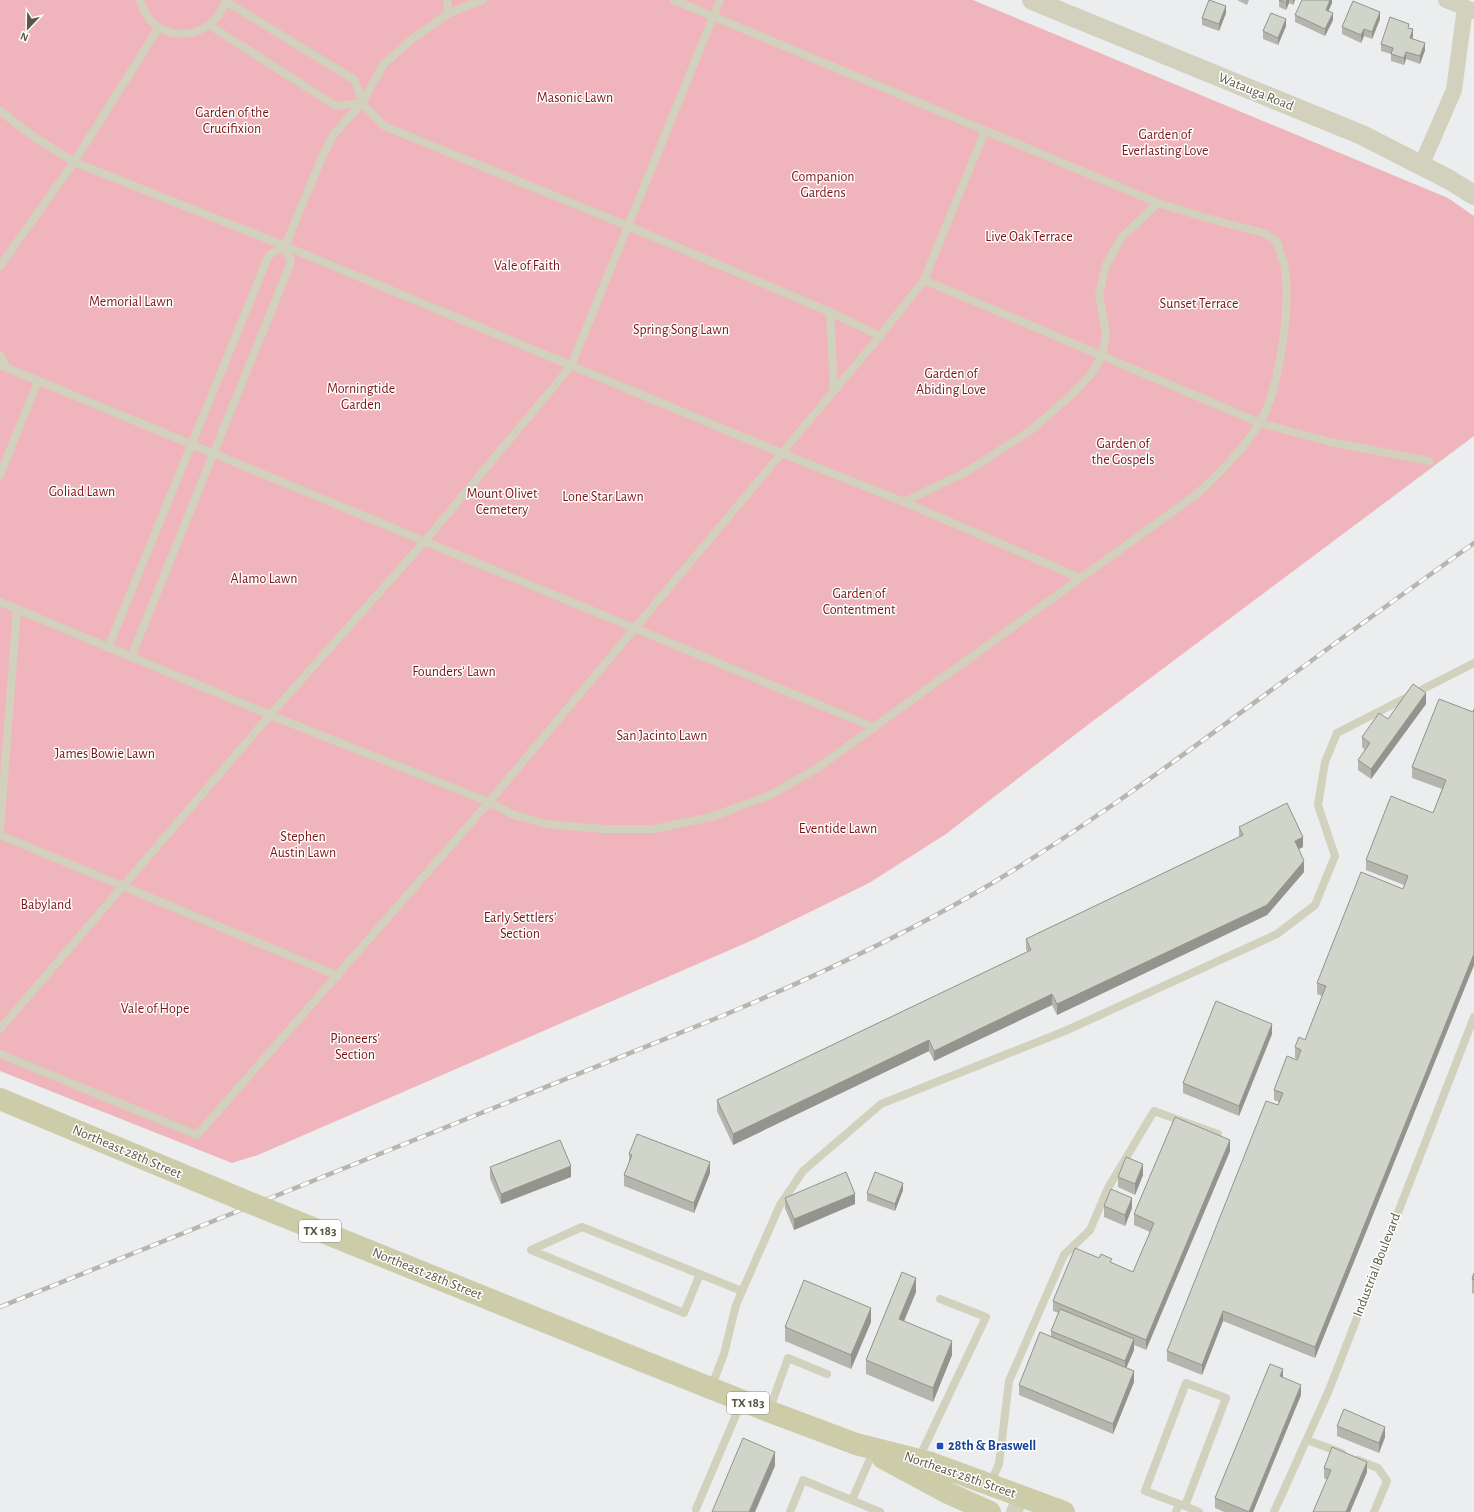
<svg xmlns="http://www.w3.org/2000/svg" width="1474" height="1512" font-family="'Alegreya Sans',sans-serif">
<style>
.green{fill:#f0b5bc}
.lines{fill:none;stroke-linecap:round;stroke-linejoin:round}
.service{stroke:#d2d1bd;stroke-width:8}
.minor{stroke:#d2d1bd;stroke-width:16}
.tertiary{stroke:#d2d1bd;stroke-width:20}
.primary{stroke:#cccca9;stroke-width:22}
.rail-casing{stroke:#b5b6ad;stroke-width:4.5}
.rail{stroke:#fff;stroke-width:3;stroke-dasharray:9;stroke-linecap:butt}
.primary-bridge{stroke:#cccca9;stroke-width:22}
.wall{fill:#b4b6ad}
.shaded-wall{fill:#92948d}
.building{fill:#d1d4c9;stroke:#92948d}
.transit-dot{fill:#1a4fb4;stroke:#fff;stroke-width:1.5}
.labels{text-anchor:middle;dominant-baseline:central;stroke-width:3;stroke-linejoin:round;paint-order:stroke}
.shield{fill:#fff;stroke:#8b8b7b;stroke-width:1}
.shield-label{font-size:13px;font-weight:bold;fill:#595943}
.street-label{font-size:14px;fill:#595943;stroke:#fff}
.park-label{font-size:14px;fill:#7c1312;stroke:#fff}
.transit-label{font-size:14px;font-weight:bold;fill:#164399;stroke:#fff;text-anchor:start}
</style>
<rect width="100%" height="100%" fill="#ebedee"/>
<!-- green -->
<path class="green" d="M 0,0 L 973,0 L 1448,198 L 1474,216 L 1474,436 L 1081,730 L 946,834 L 869,883 L 755,939 L 258,1155 L 232,1163 L 0,1071 Z"/>
<g class="lines">
<!-- service -->
<g class="service">
<path d="M 140,0 C 152,46 212,44 226,0"/>
<path d="M 447,0 L 449,13"/>
<path d="M 225,1 L 355,80 L 362,103 L 384,126 L 628,226 L 830,312 L 880,336"/>
<path d="M 209,25 L 336,106 L 362,103"/>
<path d="M 0,111 L 34,137 L 74,162 L 285,246 L 781,453 L 904,502 L 1080,578"/>
<path d="M 0,266 L 74,162 L 159,27"/>
<path d="M 924,280 L 1260,423 L 1330,442 L 1429,461"/>
<path d="M 830,312 L 834,389"/>
<path d="M 0,355 L 7,368"/>
<path d="M 0,365 L 875,728"/>
<path d="M 0,475 L 38,381"/>
<path d="M 904,502 L 968,471 L 1031,430 L 1070,396 L 1092,373 L 1102,356 L 1106,333 L 1099,294 L 1106,265 L 1122,237 L 1158,203"/>
<path d="M 0,602 L 270,715 L 489,802 L 514,815 L 547,824 L 603,829 L 654,829 L 711,817 L 770,795 L 816,769 L 1197,494 C 1220,472 1242,451 1259,424 C 1279,393 1292,301 1284,264 C 1282,257 1279,249 1277,241 L 1264,233 L 1203,217 L 1158,203 L 674,0"/>
<path d="M 108,648 L 269,255 L 285,246 L 322,157 L 334,134 L 362,103 L 383,65 L 411,40 L 449,13 L 483,0"/>
<path d="M 131,657 L 291,262 L 285,246"/>
<path d="M 0,830 L 17,609"/>
<path d="M 0,835 L 338,976"/>
<path d="M 0,1029 L 270,715 L 425,541 L 571,366 L 720,0"/>
<path d="M 0,1054 L 197,1135 L 489,802 L 880,336 L 924,280 L 985,131"/>
<path d="M 700,1274 L 684,1313 L 531,1250 L 582,1227 L 742,1291"/>
<path d="M 1186,1383 L 1226,1398 L 1185,1506 L 1145,1491 Z"/>
<path d="M 711,1388 L 724,1354 L 736,1305 L 780,1205 L 803,1171 L 881,1104 L 1065,1031 L 1277,934 L 1315,905 L 1335,856 L 1318,805 L 1325,762 L 1337,733 L 1474,663"/>
<path d="M 769,1411 L 788,1358 L 827,1374"/>
<path d="M 1307,1440 L 1342,1453"/>
<path d="M 919,1458 L 986,1317 L 940,1299"/>
<path d="M 1358,1460 L 1378,1468 L 1387,1481 L 1374,1512"/>
<path d="M 990,1484 L 999,1464 L 1009,1381 L 1064,1255 L 1090,1230 L 1108,1188 L 1154,1111 L 1218,1134"/>
<path d="M 852,1500 L 873,1452"/>
<path d="M 1185,1506 L 1199,1512"/>
<path d="M 696,1509 L 742,1401"/>
<path d="M 790,1512 L 803,1480 L 880,1512"/>
<path d="M 1176,1512 L 1179,1504"/>
<path d="M 1274,1512 L 1329,1390 L 1474,1017"/>
</g>
<!-- minor -->
<g class="minor">
<path d="M 1446,0 L 1474,11"/>
<path d="M 1421,166 L 1454,90 L 1465,8"/>
<path d="M 1014,1512 L 1021,1496"/>
</g>
<!-- tertiary -->
<path class="tertiary" d="M 1032,0 L 1362,135 L 1448,179 L 1474,195"/>
<!-- primary -->
<g class="primary">
<path d="M 640,1360 L 768,1411 L 856,1444 L 931,1463 L 1064,1512"/>
<path d="M 883,1458 L 948,1493 L 990,1512"/>
</g>
<defs>
<path id="rail" d="M 0,1307 L 722,1016 C 807,980 892,941 972,895 C 1091,826 1200,742 1311,661 C 1365,621 1420,582 1474,543"/>
</defs>
<!-- rail casing -->
<use href="#rail" class="rail-casing"/>
<!-- rail -->
<use href="#rail" class="rail"/>
<!-- primary-bridge -->
<path class="primary-bridge" d="M 0,1099 L 243,1200 L 640,1360"/>
</g>
<!-- wall -->
<g class="wall">
<path d="M 1237,0 L 1249,0 L 1247,5 Z"/>
<path d="M 1279,0 L 1295,0 L 1293,5 L 1289,3 L 1286,10 L 1279,7 Z"/>
<path d="M 1332,0 L 1332,3 L 1328,11 L 1333,20 L 1325,36 L 1295,22 L 1295,15 Z"/>
<path d="M 1226,13 L 1219,31 L 1202,25 L 1202,18 Z"/>
<path d="M 1380,19 L 1372,39 L 1364,36 L 1361,43 L 1342,34 L 1342,27 Z"/>
<path d="M 1286,26 L 1278,45 L 1263,39 L 1263,31 Z"/>
<path d="M 1409,28 L 1413,36 L 1412,39 L 1425,50 L 1420,64 L 1406,59 L 1404,65 L 1391,61 L 1391,54 L 1381,51 L 1381,44 Z"/>
<path d="M 1426,704 L 1371,779 L 1358,770 L 1358,760 L 1365,750 L 1362,747 L 1362,737 L 1388,719 Z"/>
<path d="M 1474,709 L 1474,965 L 1315,1358 L 1223,1321 L 1202,1375 L 1167,1361 L 1167,1351 L 1278,1105 L 1279,1102 L 1274,1100 L 1274,1090 L 1297,1060 L 1298,1059 L 1295,1058 L 1295,1047 L 1305,1040 L 1322,996 L 1317,994 L 1317,983 L 1403,889 L 1404,885 L 1366,870 L 1366,860 L 1433,813 L 1442,789 L 1412,778 L 1412,767 L 1473,712 Z"/>
<path d="M 1239,827 L 1303,847 L 1299,849 L 1304,872 L 1267,915 L 1057,1015 L 1052,1005 L 934,1061 L 929,1051 L 733,1145 L 717,1111 L 717,1100 L 1027,952 L 1026,949 L 1026,939 L 1239,837 Z"/>
<path d="M 1272,1034 L 1239,1116 L 1183,1093 L 1183,1083 Z"/>
<path d="M 1230,1151 L 1146,1350 L 1134,1345 L 1134,1350 L 1126,1368 L 1134,1382 L 1113,1434 L 1019,1395 L 1019,1385 L 1051,1337 L 1051,1331 L 1059,1313 L 1053,1311 L 1053,1301 L 1099,1258 L 1133,1272 L 1150,1232 L 1134,1225 L 1134,1214 Z"/>
<path d="M 629,1154 L 710,1173 L 694,1213 L 624,1186 L 624,1175 L 629,1163 Z"/>
<path d="M 490,1167 L 571,1177 L 501,1204 L 490,1178 Z"/>
<path d="M 1143,1175 L 1135,1195 L 1118,1187 L 1118,1177 Z"/>
<path d="M 903,1190 L 895,1211 L 867,1201 L 867,1193 Z"/>
<path d="M 785,1198 L 855,1204 L 794,1230 L 785,1208 Z"/>
<path d="M 1104,1206 L 1132,1208 L 1125,1226 L 1104,1217 Z"/>
<path d="M 1474,1273 L 1474,1294 L 1472,1293 L 1472,1279 Z"/>
<path d="M 916,1292 L 904,1321 L 952,1355 L 933,1402 L 866,1374 L 866,1360 Z"/>
<path d="M 871,1322 L 851,1369 L 785,1341 L 785,1327 Z"/>
<path d="M 1283,1377 L 1301,1395 L 1253,1512 L 1224,1512 L 1215,1508 L 1215,1498 Z"/>
<path d="M 1337,1426 L 1385,1437 L 1379,1453 L 1337,1436 Z"/>
<path d="M 1324,1468 L 1367,1472 L 1350,1512 L 1313,1512 L 1327,1480 L 1324,1478 Z"/>
</g>
<!-- shaded-wall -->
<g class="shaded-wall">
<path d="M 1287,0 L 1289,0 L 1289,3 L 1286,10 L 1286,3 Z"/>
<path d="M 1293,0 L 1295,0 L 1293,5 Z"/>
<path d="M 1330,0 L 1332,0 L 1332,3 L 1326,17 L 1326,10 Z"/>
<path d="M 1226,6 L 1226,13 L 1219,31 L 1219,24 Z"/>
<path d="M 1380,12 L 1380,19 L 1372,39 L 1372,32 Z"/>
<path d="M 1333,13 L 1333,20 L 1325,36 L 1325,29 Z"/>
<path d="M 1286,19 L 1286,26 L 1278,45 L 1278,38 Z"/>
<path d="M 1364,29 L 1364,36 L 1361,43 L 1361,35 Z"/>
<path d="M 1413,29 L 1413,36 L 1410,45 L 1410,38 Z"/>
<path d="M 1425,43 L 1425,50 L 1420,64 L 1420,56 Z"/>
<path d="M 1406,52 L 1406,59 L 1404,65 L 1404,58 Z"/>
<path d="M 1426,693 L 1426,704 L 1371,779 L 1371,769 Z"/>
<path d="M 1303,837 L 1303,847 L 1295,851 L 1295,841 Z"/>
<path d="M 1304,861 L 1304,872 L 1267,915 L 1057,1015 L 1057,1004 Z"/>
<path d="M 1474,954 L 1474,965 L 1315,1358 L 1315,1347 Z"/>
<path d="M 1052,994 L 1052,1005 L 934,1061 L 934,1051 Z"/>
<path d="M 1272,1024 L 1272,1034 L 1239,1116 L 1239,1106 Z"/>
<path d="M 929,1040 L 929,1051 L 733,1145 L 733,1134 Z"/>
<path d="M 1230,1140 L 1230,1151 L 1146,1350 L 1146,1340 Z"/>
<path d="M 710,1162 L 710,1173 L 694,1213 L 694,1203 Z"/>
<path d="M 1143,1164 L 1143,1175 L 1135,1195 L 1135,1184 Z"/>
<path d="M 571,1166 L 571,1177 L 501,1204 L 501,1194 Z"/>
<path d="M 903,1183 L 903,1190 L 895,1211 L 895,1204 Z"/>
<path d="M 855,1194 L 855,1204 L 794,1230 L 794,1219 Z"/>
<path d="M 1132,1198 L 1132,1208 L 1125,1226 L 1125,1215 Z"/>
<path d="M 916,1278 L 916,1292 L 899,1333 L 899,1319 Z"/>
<path d="M 871,1308 L 871,1322 L 851,1369 L 851,1355 Z"/>
<path d="M 1223,1311 L 1223,1321 L 1202,1375 L 1202,1365 Z"/>
<path d="M 1134,1339 L 1134,1350 L 1125,1371 L 1125,1361 Z"/>
<path d="M 952,1341 L 952,1355 L 933,1402 L 933,1388 Z"/>
<path d="M 1283,1369 L 1283,1380 L 1280,1376 Z"/>
<path d="M 1134,1371 L 1134,1382 L 1113,1434 L 1113,1424 Z"/>
<path d="M 1301,1385 L 1301,1395 L 1253,1512 L 1249,1512 Z"/>
<path d="M 1385,1427 L 1385,1437 L 1379,1453 L 1379,1443 Z"/>
<path d="M 775,1452 L 775,1466 L 755,1512 L 749,1512 Z"/>
<path d="M 1367,1462 L 1367,1472 L 1350,1512 L 1346,1512 Z"/>
</g>
<!-- building -->
<g class="building">
<path d="M 1209,0 L 1226,6 L 1219,24 L 1202,18 Z"/>
<path d="M 1279,0 L 1287,0 L 1286,3 Z"/>
<path d="M 1302,0 L 1330,0 L 1326,10 L 1333,13 L 1325,29 L 1295,15 Z"/>
<path d="M 1353,1 L 1380,12 L 1372,32 L 1364,29 L 1361,35 L 1342,27 Z"/>
<path d="M 1271,13 L 1286,19 L 1278,38 L 1263,31 Z"/>
<path d="M 1390,17 L 1409,24 L 1408,28 L 1413,29 L 1410,38 L 1425,43 L 1420,56 L 1406,52 L 1404,58 L 1391,54 L 1393,48 L 1381,44 Z"/>
<path d="M 1413,684 L 1426,693 L 1371,769 L 1358,760 L 1370,743 L 1362,737 L 1379,713 L 1388,719 Z"/>
<path d="M 1439,699 L 1473,712 L 1474,709 L 1474,954 L 1315,1347 L 1223,1311 L 1202,1365 L 1167,1351 L 1266,1101 L 1278,1105 L 1283,1093 L 1274,1090 L 1287,1056 L 1297,1060 L 1301,1050 L 1295,1047 L 1299,1037 L 1305,1040 L 1326,986 L 1317,983 L 1361,872 L 1403,889 L 1408,876 L 1366,860 L 1391,796 L 1433,813 L 1446,780 L 1412,767 Z"/>
<path d="M 1287,803 L 1303,837 L 1295,841 L 1304,861 L 1267,905 L 1057,1004 L 1052,994 L 934,1051 L 929,1040 L 733,1134 L 717,1100 L 1031,950 L 1026,939 L 1243,835 L 1239,827 Z"/>
<path d="M 1216,1001 L 1272,1024 L 1239,1106 L 1183,1083 Z"/>
<path d="M 1175,1117 L 1230,1140 L 1146,1340 L 1053,1301 L 1075,1248 L 1099,1258 L 1101,1254 L 1112,1259 L 1110,1262 L 1133,1272 L 1154,1223 L 1134,1214 Z"/>
<path d="M 637,1134 L 710,1162 L 694,1203 L 624,1175 L 632,1155 L 629,1154 Z"/>
<path d="M 560,1140 L 571,1166 L 501,1194 L 490,1167 Z"/>
<path d="M 1126,1157 L 1143,1164 L 1135,1184 L 1118,1177 Z"/>
<path d="M 846,1172 L 855,1194 L 794,1219 L 785,1198 Z"/>
<path d="M 875,1172 L 903,1183 L 895,1204 L 867,1193 Z"/>
<path d="M 1111,1189 L 1132,1198 L 1125,1215 L 1104,1206 Z"/>
<path d="M 902,1272 L 916,1278 L 899,1319 L 952,1341 L 933,1388 L 866,1360 Z"/>
<path d="M 1474,1273 L 1474,1280 L 1472,1279 Z"/>
<path d="M 804,1280 L 871,1308 L 851,1355 L 785,1327 Z"/>
<path d="M 1060,1309 L 1134,1339 L 1125,1361 L 1051,1331 Z"/>
<path d="M 1040,1332 L 1134,1371 L 1113,1424 L 1019,1385 Z"/>
<path d="M 1270,1364 L 1283,1369 L 1280,1376 L 1301,1385 L 1249,1512 L 1215,1498 Z"/>
<path d="M 1344,1409 L 1385,1427 L 1379,1443 L 1337,1426 Z"/>
<path d="M 743,1438 L 775,1452 L 749,1512 L 712,1512 Z"/>
<path d="M 1332,1447 L 1367,1462 L 1346,1512 L 1313,1512 L 1331,1470 L 1324,1468 Z"/>
</g>
<!-- markers -->
<rect class="transit-dot" x="936" y="1442" width="8" height="8" rx="2"/>
<g class="labels">
<!-- shield labels -->
<g class="shield">
<rect x="299" y="1220" width="42" height="22" rx="3"/>
<rect x="727" y="1392" width="42" height="22" rx="3"/>
</g>
<g class="shield-label">
<text x="320" y="1231">TX 183</text>
<text x="748" y="1403">TX 183</text>
</g>
<!-- street labels -->
<g class="street-label">
<text transform="translate(1256 92) rotate(22)">Watauga Road</text>
<text transform="translate(127 1152) rotate(23)">Northeast 28th Street</text>
<text transform="translate(1377 1265) rotate(-69)">Industrial Boulevard</text>
<text transform="translate(427 1274) rotate(22)">Northeast 28th Street</text>
<text transform="translate(960 1475) rotate(19)">Northeast 28th Street</text>
</g>
<!-- park labels -->
<g class="park-label">
<text x="575" y="98">Masonic Lawn</text>
<text x="232" y="113">Garden of the<tspan x="232" dy="16">Crucifixion</tspan></text>
<text x="1165" y="135">Garden of<tspan x="1165" dy="16">Everlasting Love</tspan></text>
<text x="823" y="177">Companion<tspan x="823" dy="16">Gardens</tspan></text>
<text x="1029" y="237">Live Oak Terrace</text>
<text x="527" y="266">Vale of Faith</text>
<text x="131" y="302">Memorial Lawn</text>
<text x="1199" y="304">Sunset Terrace</text>
<text x="681" y="330">Spring Song Lawn</text>
<text x="951" y="374">Garden of<tspan x="951" dy="16">Abiding Love</tspan></text>
<text x="361" y="389">Morningtide<tspan x="361" dy="16">Garden</tspan></text>
<text x="1123" y="444">Garden of<tspan x="1123" dy="16">the Gospels</tspan></text>
<text x="82" y="492">Goliad Lawn</text>
<text x="502" y="494">Mount Olivet<tspan x="502" dy="16">Cemetery</tspan></text>
<text x="603" y="497">Lone Star Lawn</text>
<text x="264" y="579">Alamo Lawn</text>
<text x="859" y="594">Garden of<tspan x="859" dy="16">Contentment</tspan></text>
<text x="454" y="672">Founders’ Lawn</text>
<text x="662" y="736">San Jacinto Lawn</text>
<text x="105" y="754">James Bowie Lawn</text>
<text x="838" y="829">Eventide Lawn</text>
<text x="303" y="837">Stephen<tspan x="303" dy="16">Austin Lawn</tspan></text>
<text x="46" y="905">Babyland</text>
<text x="520" y="918">Early Settlers’<tspan x="520" dy="16">Section</tspan></text>
<text x="155" y="1009">Vale of Hope</text>
<text x="355" y="1039">Pioneers’<tspan x="355" dy="16">Section</tspan></text>
</g>
<!-- transit labels -->
<g class="transit-label">
<text x="948" y="1446">28th &amp; Braswell</text>
</g>
</g>
<!-- north arrow -->
<g transform="translate(28 28) rotate(202)" stroke="#ffffff" stroke-width="3" paint-order="stroke">
<path d="M0-3L7 15L0 10L-7 15Z" fill="#595943"/>
<text y="-6" font-size="11" font-weight="bold" text-anchor="middle" fill="#595943">N</text>
</g>
</svg>
